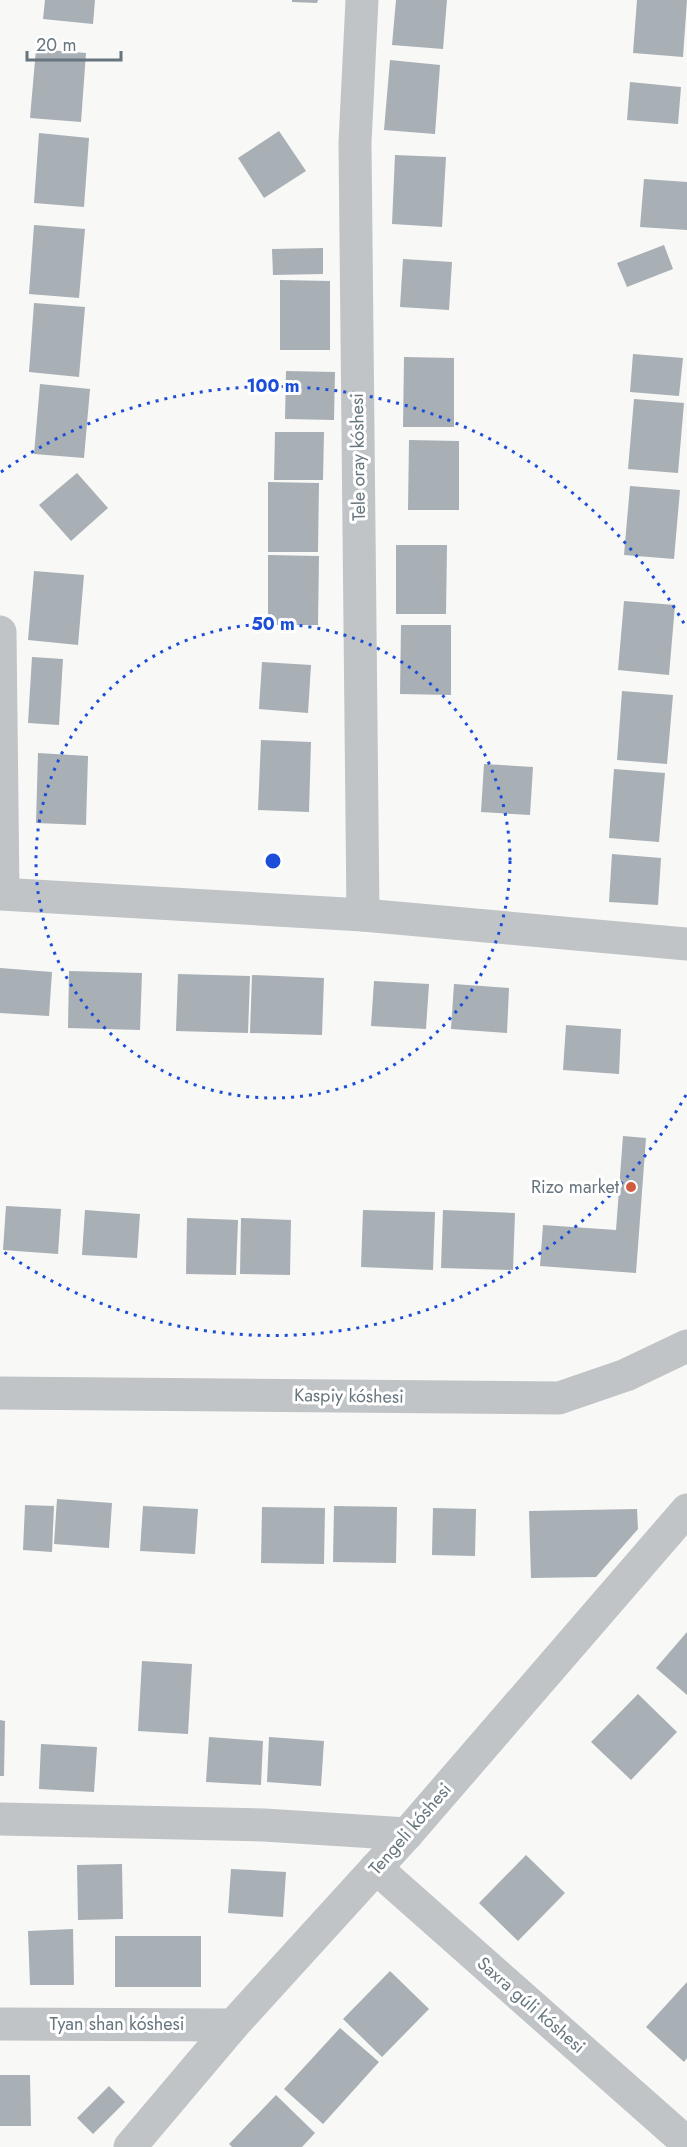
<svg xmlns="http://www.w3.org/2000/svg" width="687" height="2147" font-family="Jost,sans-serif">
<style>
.building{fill:#a8afb5}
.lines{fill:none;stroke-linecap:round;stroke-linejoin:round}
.minor{stroke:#c0c4c7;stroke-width:33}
.ring{fill:none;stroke:#1d4ed8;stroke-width:3;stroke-dasharray:3 6}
.poi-dot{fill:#d15c3d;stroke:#fff;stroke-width:2}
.labels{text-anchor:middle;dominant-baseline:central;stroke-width:6;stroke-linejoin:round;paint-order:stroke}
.street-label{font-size:18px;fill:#66757e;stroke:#fff}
.poi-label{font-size:18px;fill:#66757e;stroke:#fff;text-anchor:end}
.centre{fill:#1d4ed8;stroke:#fff;stroke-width:3}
.ring-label{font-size:18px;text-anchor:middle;font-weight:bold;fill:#1d4ed8;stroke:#fff;stroke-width:6;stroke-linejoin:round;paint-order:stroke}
</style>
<rect width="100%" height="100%" fill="#f8f8f6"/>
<!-- building -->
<g class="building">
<path d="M 45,0 L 95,0 L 93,24 L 43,19 Z"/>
<path d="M 292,0 L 318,0 L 317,3 L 292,2 Z"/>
<path d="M 396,0 L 447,0 L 443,49 L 392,45 Z"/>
<path d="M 637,0 L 687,0 L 683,57 L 633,53 Z"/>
<path d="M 36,49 L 86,53 L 81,122 L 30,118 Z"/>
<path d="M 390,60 L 440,65 L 435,134 L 384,130 Z"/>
<path d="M 630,82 L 681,87 L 678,124 L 627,120 Z"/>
<path d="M 279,131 L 306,171 L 264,198 L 238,158 Z"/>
<path d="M 39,133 L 89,138 L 84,207 L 34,203 Z"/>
<path d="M 395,155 L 446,157 L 442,227 L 392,224 Z"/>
<path d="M 644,179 L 687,182 L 687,230 L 640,227 Z"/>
<path d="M 34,225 L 85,229 L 79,298 L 29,294 Z"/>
<path d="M 664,245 L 673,269 L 627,287 L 617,263 Z"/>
<path d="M 323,248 L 323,274 L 273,275 L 272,249 Z"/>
<path d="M 403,259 L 452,262 L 449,310 L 400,307 Z"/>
<path d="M 280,280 L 330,281 L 330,350 L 280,350 Z"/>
<path d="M 34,303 L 85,307 L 79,377 L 29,372 Z"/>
<path d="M 633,354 L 683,358 L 679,396 L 630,392 Z"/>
<path d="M 404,357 L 454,358 L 454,427 L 403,427 Z"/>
<path d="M 286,371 L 335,372 L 334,420 L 285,419 Z"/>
<path d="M 40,384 L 90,389 L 84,458 L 34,454 Z"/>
<path d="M 634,399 L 684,403 L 678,473 L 628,469 Z"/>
<path d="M 275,432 L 324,432 L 323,480 L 274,480 Z"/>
<path d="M 409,440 L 459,441 L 459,510 L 408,510 Z"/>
<path d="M 77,473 L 108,508 L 71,541 L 39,505 Z"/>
<path d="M 268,482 L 319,483 L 318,552 L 268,552 Z"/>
<path d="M 630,486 L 680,490 L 674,559 L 624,555 Z"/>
<path d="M 396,545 L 447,545 L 446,614 L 396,614 Z"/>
<path d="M 268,555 L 319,556 L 318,625 L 268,625 Z"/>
<path d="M 34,571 L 84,575 L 78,645 L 28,640 Z"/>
<path d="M 624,601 L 675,605 L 669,675 L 618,670 Z"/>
<path d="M 401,625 L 451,625 L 451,695 L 400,694 Z"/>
<path d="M 32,657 L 63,659 L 59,725 L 28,723 Z"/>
<path d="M 262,662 L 311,665 L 308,713 L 259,709 Z"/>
<path d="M 622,691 L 673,695 L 667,764 L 617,760 Z"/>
<path d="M 261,740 L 311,742 L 309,812 L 258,810 Z"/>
<path d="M 38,753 L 88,756 L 86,825 L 36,823 Z"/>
<path d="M 484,764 L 533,767 L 530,815 L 481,812 Z"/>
<path d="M 614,769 L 665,773 L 659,842 L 609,838 Z"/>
<path d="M 612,854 L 661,858 L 658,905 L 609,902 Z"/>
<path d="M 0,968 L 52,972 L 49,1016 L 0,1013 Z"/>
<path d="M 69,971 L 142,973 L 140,1030 L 68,1028 Z"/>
<path d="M 178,974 L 250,976 L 248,1033 L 176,1031 Z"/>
<path d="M 252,975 L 324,978 L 322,1035 L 250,1033 Z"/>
<path d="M 374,981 L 429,984 L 426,1029 L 371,1026 Z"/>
<path d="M 454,984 L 509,988 L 507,1033 L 451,1029 Z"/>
<path d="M 566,1025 L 621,1029 L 619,1074 L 563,1070 Z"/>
<path d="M 623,1136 L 646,1138 L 636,1273 L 540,1266 L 543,1225 L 616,1230 Z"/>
<path d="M 6,1206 L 61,1209 L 58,1254 L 3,1250 Z"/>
<path d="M 85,1210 L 140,1214 L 137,1258 L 82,1255 Z"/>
<path d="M 363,1210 L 435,1212 L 433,1270 L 361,1267 Z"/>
<path d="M 443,1210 L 515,1213 L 513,1270 L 441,1268 Z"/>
<path d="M 187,1218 L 238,1220 L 236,1275 L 186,1274 Z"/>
<path d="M 241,1218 L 291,1220 L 290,1275 L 240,1274 Z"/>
<path d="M 57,1499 L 112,1503 L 109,1548 L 54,1544 Z"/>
<path d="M 25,1505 L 54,1506 L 52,1552 L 23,1550 Z"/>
<path d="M 143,1506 L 198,1509 L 195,1554 L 140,1551 Z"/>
<path d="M 334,1506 L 397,1507 L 396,1563 L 333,1562 Z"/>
<path d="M 262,1507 L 325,1508 L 324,1564 L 261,1563 Z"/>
<path d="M 433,1508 L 476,1509 L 475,1556 L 432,1555 Z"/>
<path d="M 637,1509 L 638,1529 L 596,1577 L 531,1578 L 529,1511 Z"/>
<path d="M 687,1632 L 687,1695 L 656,1668 Z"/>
<path d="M 142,1661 L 192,1664 L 188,1734 L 138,1731 Z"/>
<path d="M 638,1694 L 677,1732 L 631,1780 L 591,1742 Z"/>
<path d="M 0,1720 L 5,1721 L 4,1776 L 0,1776 Z"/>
<path d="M 209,1737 L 263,1741 L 261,1785 L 206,1782 Z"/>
<path d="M 269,1737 L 324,1741 L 321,1786 L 267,1782 Z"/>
<path d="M 41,1744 L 97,1747 L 94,1792 L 39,1789 Z"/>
<path d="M 526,1855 L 565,1893 L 518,1941 L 479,1903 Z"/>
<path d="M 122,1864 L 123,1919 L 78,1920 L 77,1865 Z"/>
<path d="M 231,1869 L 286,1872 L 283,1917 L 228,1913 Z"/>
<path d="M 73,1929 L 74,1985 L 30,1985 L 28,1931 Z"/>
<rect x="115" y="1936" width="86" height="51"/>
<path d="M 390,1971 L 429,2009 L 382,2057 L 343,2019 Z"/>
<path d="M 687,1982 L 687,2058 L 684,2062 L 646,2027 Z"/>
<path d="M 340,2028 L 379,2062 L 323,2124 L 284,2089 Z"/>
<path d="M 0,2075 L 30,2075 L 31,2126 L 0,2126 Z"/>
<path d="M 109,2086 L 125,2102 L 93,2134 L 77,2118 Z"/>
<path d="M 276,2095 L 315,2133 L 302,2147 L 232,2147 L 229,2144 Z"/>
</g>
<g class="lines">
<!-- minor -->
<g class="minor">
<path d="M 362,0 L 355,143 L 363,915"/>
<path d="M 0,632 L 3,893"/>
<path d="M 0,894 L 363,915 L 687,944"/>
<path d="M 0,1393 L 559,1398 L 626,1375 L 687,1346"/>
<path d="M 0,1819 L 264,1825 L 407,1834"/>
<path d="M 376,1868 L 687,2143"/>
<path d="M 0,2024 L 233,2025"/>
<path d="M 130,2147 L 233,2025 L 407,1834 L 687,1510"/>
</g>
</g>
<!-- distance rings -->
<g class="ring">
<circle cx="273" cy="861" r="237"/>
<path d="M686 1095A475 475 0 0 1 1 1250M1 472A475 475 0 0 1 686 627"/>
</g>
<!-- markers -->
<circle class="poi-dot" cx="631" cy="1187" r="6"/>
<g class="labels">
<!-- street labels -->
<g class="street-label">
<text transform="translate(358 457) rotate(-91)">Tele oray kóshesi</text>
<text transform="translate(349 1396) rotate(1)">Kaspiy kóshesi</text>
<text transform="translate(410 1829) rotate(-49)">Tengeli kóshesi</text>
<text transform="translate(531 2005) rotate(41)">Saxra gúli kóshesi</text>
<text x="117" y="2024">Tyan shan kóshesi</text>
</g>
<!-- poi labels -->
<g class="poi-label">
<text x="619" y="1187">Rizo market</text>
</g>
</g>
<circle cx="273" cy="861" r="9" class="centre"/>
<g class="ring-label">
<text x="273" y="392">100 m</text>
<text x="273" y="630">50 m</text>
</g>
<!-- scale -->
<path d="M27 51v9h94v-9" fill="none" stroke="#66757e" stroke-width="3"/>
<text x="36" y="51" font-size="18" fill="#66757e" stroke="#ffffff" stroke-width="4.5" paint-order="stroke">20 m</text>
</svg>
